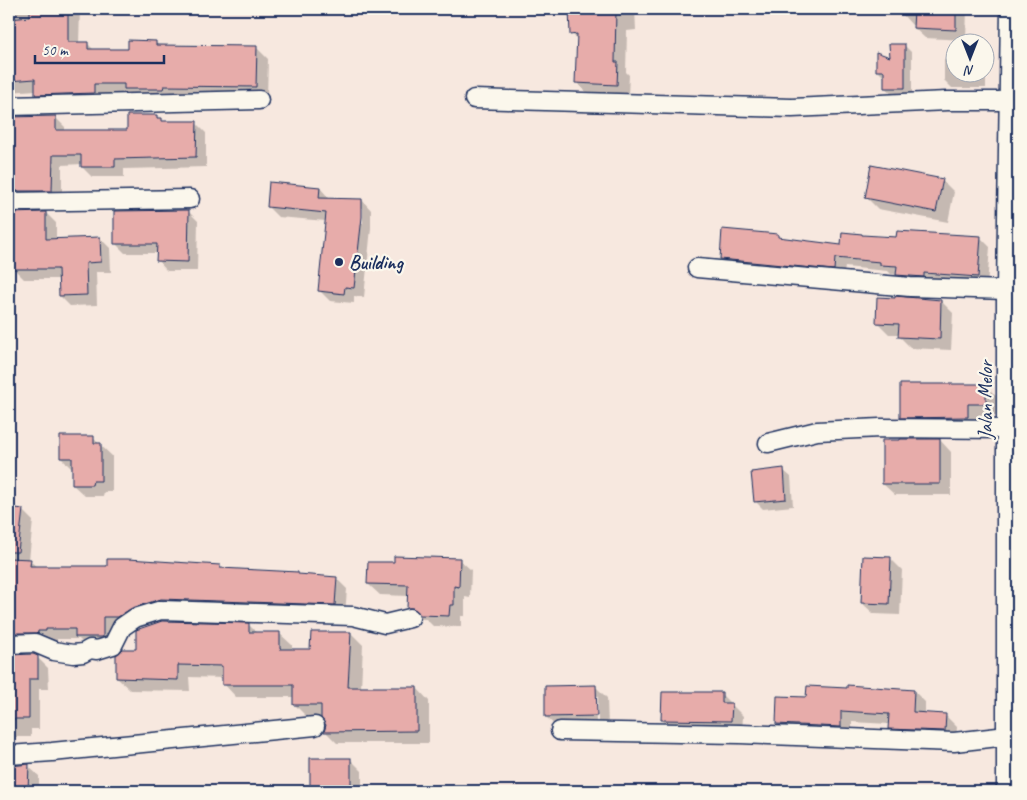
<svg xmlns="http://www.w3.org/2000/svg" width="1027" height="800" font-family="Caveat,sans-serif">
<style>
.shadow{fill:#0003;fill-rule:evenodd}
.building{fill:#e7acaa;stroke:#1b2f5e}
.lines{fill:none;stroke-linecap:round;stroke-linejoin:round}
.lane-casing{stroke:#1b2f5e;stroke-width:12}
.street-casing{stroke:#1b2f5e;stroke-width:21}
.lane{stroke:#fbf7ec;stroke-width:9}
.street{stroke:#fbf7ec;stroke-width:18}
.poi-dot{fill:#1b2f5e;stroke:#fbf7ec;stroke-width:2}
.labels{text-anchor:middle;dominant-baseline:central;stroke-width:4.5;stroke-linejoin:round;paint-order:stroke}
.poi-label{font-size:20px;font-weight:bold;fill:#1b2f5e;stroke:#fbf7ec;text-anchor:start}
.street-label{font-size:20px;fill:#1b2f5e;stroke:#fbf7ec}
</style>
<rect width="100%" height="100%" fill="#f7e8df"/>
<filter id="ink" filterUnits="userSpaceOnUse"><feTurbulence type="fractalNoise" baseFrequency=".02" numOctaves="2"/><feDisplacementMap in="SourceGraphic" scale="10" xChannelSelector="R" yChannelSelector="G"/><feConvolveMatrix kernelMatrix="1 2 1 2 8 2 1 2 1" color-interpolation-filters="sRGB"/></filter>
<g filter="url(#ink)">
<!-- shadow -->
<g class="shadow">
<path d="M 9,9 L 80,9 L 79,44 L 88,44 L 94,50 L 129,50 L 155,42 L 159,46 L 256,47 L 268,59 L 267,98 L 105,95 L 105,104 L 48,106 L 36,94 L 36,90 L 9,92 Z"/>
<path d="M 571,9 L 635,9 L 636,30 L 627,31 L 626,72 L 629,75 L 628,96 L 588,94 L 576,82 L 578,40 L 572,34 Z"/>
<path d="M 902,9 L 967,9 L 966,40 L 925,38 L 914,28 L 915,25 L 912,25 L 902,14 Z"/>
<path d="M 904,45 L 912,53 L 912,95 L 893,95 L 885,88 L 885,78 L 877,70 Z"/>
<path d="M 944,59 L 954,60 L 954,72 L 984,72 L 984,66 L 986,67 L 986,88 L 952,88 L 944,80 Z"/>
<path d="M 156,116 L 164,122 L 196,123 L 206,133 L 206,167 L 124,169 L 124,177 L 92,177 L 82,167 L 82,164 L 62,165 L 62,200 L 9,210 L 9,118 L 55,117 L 65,127 L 65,132 L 128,132 Z"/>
<path d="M 942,180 L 954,192 L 948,222 L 878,209 L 866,197 Z"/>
<path d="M 320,188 L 329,198 L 329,200 L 362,200 L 371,210 L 371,228 L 364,297 L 354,296 L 354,303 L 330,301 L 320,291 L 326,221 L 278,217 L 268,207 ZM 361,208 L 363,208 L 363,223 L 361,223 Z"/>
<path d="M 188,211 L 198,221 L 197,271 L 167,271 L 158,261 L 158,253 L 125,253 L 115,243 Z"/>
<path d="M 9,213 L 46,213 L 56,223 L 56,240 L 100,238 L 110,248 L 111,272 L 96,272 L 97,305 L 70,306 L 60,296 L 60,279 L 24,279 L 14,269 L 13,252 L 9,247 Z"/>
<path d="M 777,236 L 781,239 L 842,247 L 897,239 L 980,237 L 990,247 L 987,286 L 907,284 L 898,275 L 891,274 L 888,271 L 845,267 L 843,279 L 731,269 L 721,259 Z"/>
<path d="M 941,301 L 953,313 L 951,350 L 911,348 L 900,337 L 900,334 L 889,334 L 877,322 Z"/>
<path d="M 985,385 L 997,397 L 997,415 L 979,415 L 979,428 L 913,429 L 901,417 Z"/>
<path d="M 93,438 L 112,456 L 112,492 L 104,492 L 103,496 L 85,496 L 73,485 L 73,470 L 61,458 Z"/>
<path d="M 940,440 L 951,452 L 951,495 L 895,495 L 883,484 Z"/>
<path d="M 783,470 L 791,477 L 793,506 L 763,509 L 755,501 Z"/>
<path d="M 9,508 L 22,510 L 33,521 L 29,560 L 37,567 L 220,567 L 222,569 L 298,574 L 299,575 L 336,578 L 347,589 L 345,615 L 143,618 L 113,647 L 87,647 L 79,639 L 57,639 L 57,642 L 48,642 L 10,649 L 9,655 L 33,655 L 37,657 L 48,668 L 49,689 L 39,689 L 39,729 L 31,729 L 31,737 L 9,737 L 9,742 Z"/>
<path d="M 890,558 L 902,570 L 900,615 L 874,614 L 862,603 Z"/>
<path d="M 459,559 L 471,570 L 470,598 L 465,597 L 465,616 L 461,616 L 461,627 L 433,626 L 426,619 L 420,619 L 409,607 L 409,596 L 380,595 L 368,584 L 395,563 Z"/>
<path d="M 249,625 L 257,633 L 279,633 L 292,645 L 292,650 L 311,650 L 351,633 L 363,645 L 361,688 L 417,688 L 429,701 L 429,743 L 337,743 L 325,731 L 327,725 L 322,717 L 307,717 L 294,704 L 294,697 L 236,697 L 224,684 L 224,678 L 189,677 L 190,691 L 130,690 L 117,678 L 137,651 Z"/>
<path d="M 596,687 L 607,698 L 608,727 L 558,728 L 546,717 ZM 595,696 L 598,696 L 598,722 L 596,723 Z"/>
<path d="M 914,691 L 925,702 L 925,714 L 945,715 L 957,727 L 956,742 L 901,740 L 889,728 L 889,724 L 852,722 L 852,738 L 789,735 L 777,724 L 807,698 Z"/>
<path d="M 721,694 L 743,716 L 742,732 L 674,731 L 662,720 Z"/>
<path d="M 311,760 L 351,760 L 362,771 L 362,791 L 311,791 Z"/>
<path d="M 28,766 L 39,776 L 39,785 L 45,791 L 9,791 L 9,767 Z"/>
</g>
<!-- building -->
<g class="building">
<path d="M 30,9 L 68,9 L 68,42 L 88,42 L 88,49 L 128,49 L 128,40 L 156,41 L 156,45 L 257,46 L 256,87 L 164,86 L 163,89 L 124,89 L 124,84 L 94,84 L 94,93 L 35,95 L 35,79 L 9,81 L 9,19 L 30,17 Z"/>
<path d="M 569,9 L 616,9 L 615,62 L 618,62 L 617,85 L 575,83 L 577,34 L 570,35 Z"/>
<path d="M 914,9 L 956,10 L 956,30 L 913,28 Z"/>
<path d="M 889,44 L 905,44 L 905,88 L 884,88 L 884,71 L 876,71 L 876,52 L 890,57 Z"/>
<path d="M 127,115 L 157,115 L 157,118 L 162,118 L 162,121 L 197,121 L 196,157 L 115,159 L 115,167 L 81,167 L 81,155 L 53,155 L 52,191 L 9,191 L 9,117 L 56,116 L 56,130 L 127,130 Z"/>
<path d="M 871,165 L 943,179 L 936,212 L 865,198 Z"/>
<path d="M 269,182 L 320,187 L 319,198 L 362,199 L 362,217 L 354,288 L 345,287 L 344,294 L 318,291 L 326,213 L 267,207 Z"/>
<path d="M 189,210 L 188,262 L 156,261 L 157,244 L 114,244 L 114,211 Z"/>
<path d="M 46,212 L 46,239 L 100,237 L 101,262 L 86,263 L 87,295 L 59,296 L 58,269 L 12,269 L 12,242 L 9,242 L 9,213 Z"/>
<path d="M 722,229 L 778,234 L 778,237 L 841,245 L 842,232 L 862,234 L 862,235 L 896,237 L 897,231 L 981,236 L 978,277 L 924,273 L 924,277 L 896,275 L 897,266 L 880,265 L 880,262 L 835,258 L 834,270 L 720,259 Z"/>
<path d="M 895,296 L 941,300 L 940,339 L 898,337 L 899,324 L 876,323 L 877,297 L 895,298 Z"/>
<path d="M 900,384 L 986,384 L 986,404 L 968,404 L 968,417 L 900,418 Z"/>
<path d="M 60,436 L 94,436 L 94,443 L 101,443 L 101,481 L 93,481 L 92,485 L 72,485 L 72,458 L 60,458 Z"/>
<path d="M 900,439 L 940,439 L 940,484 L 882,484 L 882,440 L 900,440 Z"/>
<path d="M 784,468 L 786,499 L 754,502 L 751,472 Z"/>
<path d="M 9,507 L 23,509 L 18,552 L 9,552 Z"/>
<path d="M 394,556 L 460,558 L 459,587 L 454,586 L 454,605 L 450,605 L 449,616 L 420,615 L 413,608 L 407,608 L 408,585 L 367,584 L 368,562 L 394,562 Z"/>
<path d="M 863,556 L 891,557 L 889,604 L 861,603 Z"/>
<path d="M 9,558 L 31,559 L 30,566 L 107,566 L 107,559 L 128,559 L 220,565 L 220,568 L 298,572 L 298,574 L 337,577 L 335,605 L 161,599 L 132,608 L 118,617 L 103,617 L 103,637 L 75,637 L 75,629 L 46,629 L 46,631 L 38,631 L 38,633 L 9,633 Z"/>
<path d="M 162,621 L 249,623 L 249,632 L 280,632 L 280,649 L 310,649 L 311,632 L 351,632 L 348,687 L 417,687 L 417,731 L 324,732 L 326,725 L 321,718 L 321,705 L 293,705 L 293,685 L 222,685 L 222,666 L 178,665 L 178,680 L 116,678 L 116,655 L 123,649 L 136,649 L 136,630 Z"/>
<path d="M 33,654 L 38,656 L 38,679 L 29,679 L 29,719 L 9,719 L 9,655 Z"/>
<path d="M 596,685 L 597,716 L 545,717 L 545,686 Z"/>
<path d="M 847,685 L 914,690 L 913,712 L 946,714 L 945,731 L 888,729 L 889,714 L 841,711 L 841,727 L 776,724 L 777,696 L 806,697 L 807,686 L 847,688 Z"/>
<path d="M 662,692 L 722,692 L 722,703 L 732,703 L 731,721 L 661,720 Z"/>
<rect x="310" y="758" width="41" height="33"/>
<path d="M 29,764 L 28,791 L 9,791 L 9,771 L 11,771 L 11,766 Z"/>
</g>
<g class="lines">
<defs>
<path id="lane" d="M 1007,593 L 1018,594"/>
<g id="street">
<path d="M 474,99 L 792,108 L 947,101 L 1009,101"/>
<path d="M 9,106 L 259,100"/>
<path d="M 9,202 L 190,199"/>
<path d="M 697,268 L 910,287 L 1006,290"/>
<path d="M 768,443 L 817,431 L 880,428 L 1007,429"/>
<path d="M 9,644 L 35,643 L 54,651 L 73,654 L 83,653 L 90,649 L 97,650 L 113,645 L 122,627 L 135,618 L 161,610 L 353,616 L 385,624 L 410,618"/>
<path d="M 560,731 L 740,734 L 954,742 L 1007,736"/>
<path d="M 9,755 L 52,752 L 315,726"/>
<path d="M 1006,791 L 1006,290 L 1010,9"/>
</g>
</defs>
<!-- lane casing -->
<use href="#lane" class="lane-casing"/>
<!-- street casing -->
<use href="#street" class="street-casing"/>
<!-- lane -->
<use href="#lane" class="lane"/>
<!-- street -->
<use href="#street" class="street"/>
</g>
</g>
<!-- markers -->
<circle class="poi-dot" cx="339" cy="262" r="5"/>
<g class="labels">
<!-- poi labels -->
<g class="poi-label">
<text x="349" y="262">Building</text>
</g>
<!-- street labels -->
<g class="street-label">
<text transform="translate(985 400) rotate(-90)">Jalan Melor</text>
</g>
</g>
<!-- margin -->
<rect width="1027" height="800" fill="none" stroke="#fbf7ec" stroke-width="30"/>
<rect x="15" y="15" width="997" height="770" fill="none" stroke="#1b2f5e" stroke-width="2" filter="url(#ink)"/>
<!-- north arrow -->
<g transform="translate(970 58) rotate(180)"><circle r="24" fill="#fbf7ec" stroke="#a1a7b3"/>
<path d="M0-4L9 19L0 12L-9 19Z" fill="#1b2f5e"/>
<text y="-8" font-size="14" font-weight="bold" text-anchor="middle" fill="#1b2f5e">N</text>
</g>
<!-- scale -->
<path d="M35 55v8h129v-8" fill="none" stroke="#1b2f5e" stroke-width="2.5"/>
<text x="42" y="55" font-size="15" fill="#1b2f5e" stroke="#fbf7ec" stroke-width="4" paint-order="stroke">50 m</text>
</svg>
